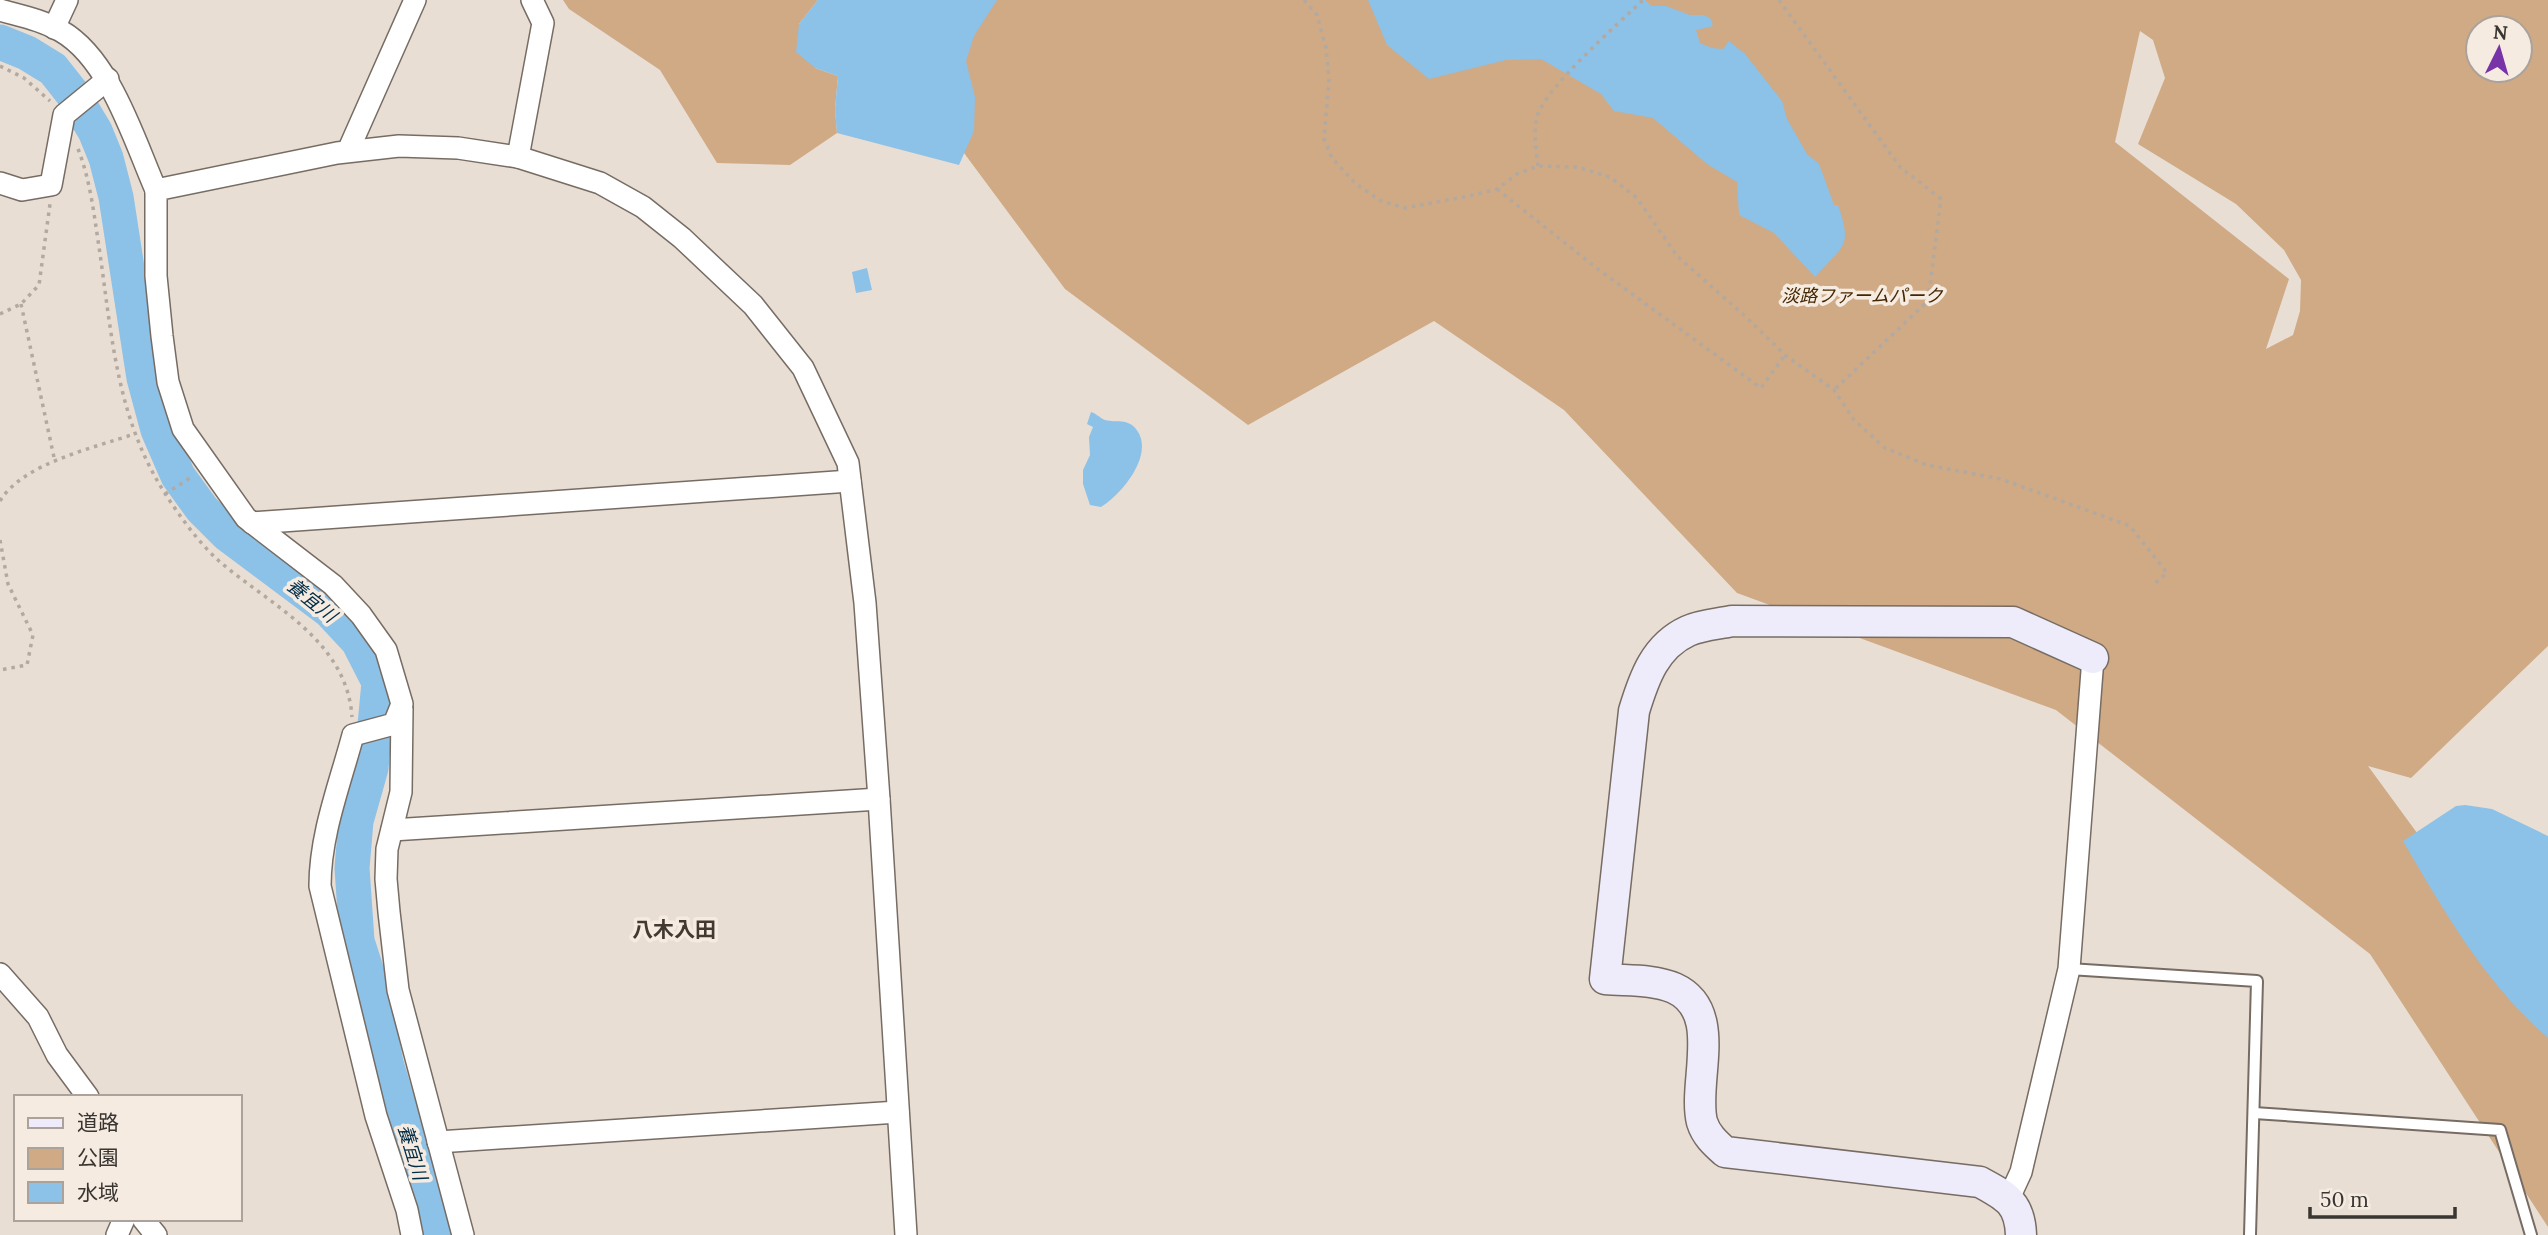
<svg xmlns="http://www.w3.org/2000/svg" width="2548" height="1235" font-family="Lora,'Noto Sans JP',serif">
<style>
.green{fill:#cfaa85;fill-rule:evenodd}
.water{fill:#8cc1e8}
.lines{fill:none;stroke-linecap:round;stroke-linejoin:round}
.river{stroke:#8cc1e8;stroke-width:35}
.lane-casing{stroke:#766c63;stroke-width:14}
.street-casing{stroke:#766c63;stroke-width:24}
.secondary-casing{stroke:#766c63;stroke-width:33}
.path{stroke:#b2a9a1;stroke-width:3.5;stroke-dasharray:3.5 5;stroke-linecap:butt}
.lane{stroke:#fff;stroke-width:10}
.street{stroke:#fff;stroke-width:21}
.secondary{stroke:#eeecfa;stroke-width:30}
.labels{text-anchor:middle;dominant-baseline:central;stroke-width:7;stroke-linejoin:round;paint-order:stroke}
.park-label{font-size:18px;font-style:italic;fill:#442702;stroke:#f6ebe1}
.water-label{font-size:19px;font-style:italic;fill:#012d47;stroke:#f6ebe1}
.quarter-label{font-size:21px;font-weight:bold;fill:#423931;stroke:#f6ebe1}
</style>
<rect width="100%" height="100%" fill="#e9ded4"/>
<!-- green -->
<g class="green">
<path d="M 563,0 L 818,0 L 799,24 L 815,68 L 838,76 L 835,109 L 837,133 L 790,165 L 717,163 L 660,70 L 569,9 Z"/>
<path d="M 882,0 L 2548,0 L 2548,646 L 2411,778 L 2368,766 L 2461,893 L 2548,1030 L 2548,1227 L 2370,954 L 2056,710 L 1737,593 L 1564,410 L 1434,321 L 1248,425 L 1065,289 L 898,64 ZM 2478,28 L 2520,28 L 2520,70 L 2478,70 ZM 2140,31 L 2153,40 L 2165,78 L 2138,144 L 2236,204 L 2284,250 L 2301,280 L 2300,311 L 2293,335 L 2266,349 L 2289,279 L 2115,142 Z"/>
</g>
<!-- water -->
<g class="water">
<path d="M 818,0 L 997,0 L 974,36 L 966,61 L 975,97 L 974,131 L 959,165 L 837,133 L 835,109 L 838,76 L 815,68 L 796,52 L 799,24 Z"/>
<path d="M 1368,0 L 1645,0 L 1651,6 L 1666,6 L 1690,15 L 1704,15 L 1711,19 L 1713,26 L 1696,30 L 1700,43 L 1712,48 L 1723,49 L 1729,41 L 1745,54 L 1782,101 L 1787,119 L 1807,154 L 1819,164 L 1834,205 L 1838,205 C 1853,248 1843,245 1815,277 L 1774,233 L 1739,215 L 1737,182 L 1707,164 L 1653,118 L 1614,111 L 1601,94 L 1541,59 L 1506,60 L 1429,79 L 1387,45 Z"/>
<path d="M 867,268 L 872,290 L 856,293 L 852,272 Z"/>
<path d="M 1091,412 C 1097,414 1100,418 1105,420 C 1117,423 1127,418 1136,429 C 1156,454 1121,495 1101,507 L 1090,505 L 1083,484 L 1083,470 L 1090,455 L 1089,437 L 1093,427 L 1087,424 Z"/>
<path d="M 2465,805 L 2492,809 L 2548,836 L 2548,1038 C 2485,983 2445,913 2403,841 L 2456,806 Z"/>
</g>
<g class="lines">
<!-- river -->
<path class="river" d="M 0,42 L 27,53 L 53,69 L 72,93 L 95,131 L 106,158 L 116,197 L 144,378 L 158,430 L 178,476 L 202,509 L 227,534 L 330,611 L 358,641 L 379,682 L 371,768 L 356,821 L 352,868 L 357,941 L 371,985 L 386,1063 L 437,1235"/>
<defs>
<g id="lane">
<path d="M 2069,969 L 2257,981 L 2250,1235"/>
<path d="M 2254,1113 L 2500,1130 L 2531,1235"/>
</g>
<g id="street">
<path d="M 0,10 C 21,16 42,20 61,31 C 110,59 134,140 156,190"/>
<path d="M 54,28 L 67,0"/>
<path d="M 348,151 L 415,0"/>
<path d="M 518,157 L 600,183 L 643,207 L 682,238 L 753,305 L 803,368 L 848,463 L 865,603 L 879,799 L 906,1235"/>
<path d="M 0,183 L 22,190 L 51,185 L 64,115 L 108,79"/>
<path d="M 252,523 L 850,481"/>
<path d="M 402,709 L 401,792 L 387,849 L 386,879 L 389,912 L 398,990 L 463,1235"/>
<path d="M 392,830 L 879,799"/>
<path d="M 0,974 L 38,1017 L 57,1055 L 88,1097"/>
<path d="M 438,1142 L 898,1112"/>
<path d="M 2009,1198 L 2021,1172 L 2069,969 L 2093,658"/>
<path d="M 143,1219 L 156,1235"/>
<path d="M 117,1235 L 124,1219"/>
<path d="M 412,1235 L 407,1210 L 376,1116 L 320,886 C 320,834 340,784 353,735 L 394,724 L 402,704 L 386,650 L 361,615 L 333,585 L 246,518 L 183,429 L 168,382 L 162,336 L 156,276 L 156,190 L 337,153 L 399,146 L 458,148 L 518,157 L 543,23 L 532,0"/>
</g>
<path id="secondary" d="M 2021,1235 C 2020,1203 2006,1196 1980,1182 L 1725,1152 C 1715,1143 1706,1135 1702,1122 C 1692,1082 1725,1011 1674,988 C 1653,979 1627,981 1605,979 L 1634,711 C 1644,678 1655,646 1688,631 C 1701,625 1718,624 1732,621 L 2013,622 L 2093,658"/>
</defs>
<!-- lane casing -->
<use href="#lane" class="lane-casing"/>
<!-- street casing -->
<use href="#street" class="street-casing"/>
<!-- secondary casing -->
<use href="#secondary" class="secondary-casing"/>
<!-- path -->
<g class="path">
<path d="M 1304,0 L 1317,15 L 1326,48 L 1329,80 L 1324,139 L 1332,158 L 1356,184 L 1381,201 L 1405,208 L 1469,196 L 1497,189 L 1517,174 L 1538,166 L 1577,167 L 1610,177 L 1637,198 L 1677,256 L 1745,316 L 1785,355 L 1834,390 L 1854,420 L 1885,448 L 1927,465 L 2001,479 L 2130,526 L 2167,573 L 2153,585"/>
<path d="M 1779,0 L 1900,167 L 1941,199 L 1928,301 L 1834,390"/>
<path d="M 0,66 L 24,78 L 50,101"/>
<path d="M 78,149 C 90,179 94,214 99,247 C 112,335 116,418 166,495 C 181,518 199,543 219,561 C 270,605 347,640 352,717"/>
<path d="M 1538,166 C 1536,150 1533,133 1537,117 C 1544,89 1619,23 1643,0"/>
<path d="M 1497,189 L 1599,270 L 1761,388 L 1785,355"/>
<path d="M 21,304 L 55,462"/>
<path d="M 0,314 L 21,304 L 39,285 L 50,204"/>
<path d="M 165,494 L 193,476"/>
<path d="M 0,501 C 23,463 94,448 134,434"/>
<path d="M 0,540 L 8,584 L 33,635 L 27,665 L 0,670"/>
</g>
<!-- lane -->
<use href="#lane" class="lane"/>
<!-- street -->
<use href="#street" class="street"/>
<!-- secondary -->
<use href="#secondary" class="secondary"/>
</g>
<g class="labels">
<!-- park labels -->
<g class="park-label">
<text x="1862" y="295">淡路ファームパーク</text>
</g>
<!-- water labels -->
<g class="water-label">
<text transform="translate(312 600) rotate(39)">養宜川</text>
<text transform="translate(413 1152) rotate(73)">養宜川</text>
</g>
<!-- quarter labels -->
<g class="quarter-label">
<text x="674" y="929">八木入田</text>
</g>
</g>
<!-- legend -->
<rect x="14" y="1095" width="228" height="126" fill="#f6ebe1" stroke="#aaa29b" stroke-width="2"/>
<rect x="28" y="1118" width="35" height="10" fill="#eeecfa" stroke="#aaa29b" stroke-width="2"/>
<text x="77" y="1130" font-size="21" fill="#393531">道路</text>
<rect x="28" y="1148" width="35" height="21" fill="#cfaa85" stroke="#aaa29b" stroke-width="2"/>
<text x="77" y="1165" font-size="21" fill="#393531">公園</text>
<rect x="28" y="1182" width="35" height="21" fill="#8cc1e8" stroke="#aaa29b" stroke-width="2"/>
<text x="77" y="1200" font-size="21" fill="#393531">水域</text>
<!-- north arrow -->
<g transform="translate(2499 49) rotate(5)"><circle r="33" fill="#f6ebe1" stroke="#aaa29b" stroke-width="2"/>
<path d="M0-5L12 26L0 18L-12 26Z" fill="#7733a7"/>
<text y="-10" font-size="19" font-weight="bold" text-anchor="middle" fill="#393531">N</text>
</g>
<!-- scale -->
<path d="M2310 1207v10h145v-10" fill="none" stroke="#393531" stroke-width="3.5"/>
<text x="2320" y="1207" font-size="21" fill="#393531" stroke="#f6ebe1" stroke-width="5" paint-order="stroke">50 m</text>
</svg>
